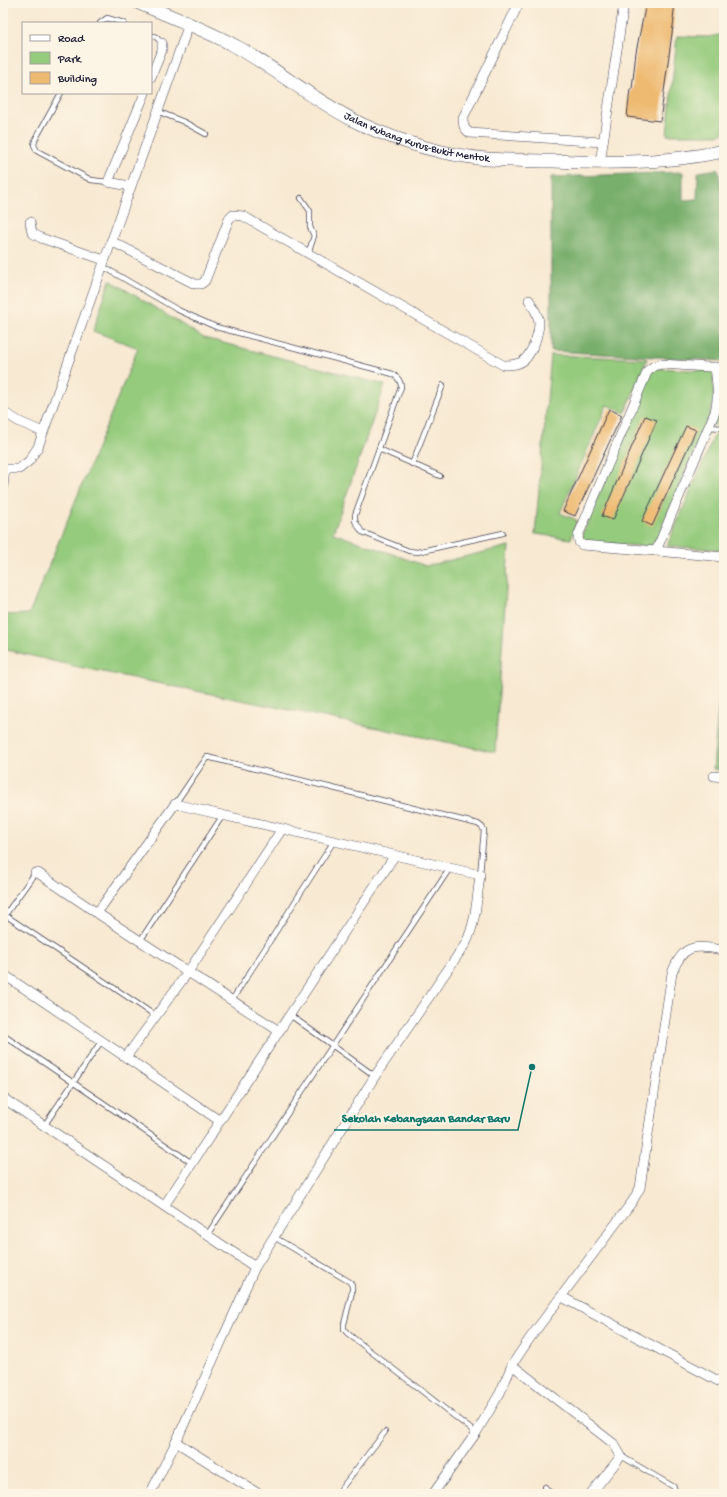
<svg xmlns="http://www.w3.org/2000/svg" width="727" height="1497" font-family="'Gochi Hand',sans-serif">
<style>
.green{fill:#95cb7d;stroke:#5c765c}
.forest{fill:#78af6c;stroke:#4d6854}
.building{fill:#eeb970}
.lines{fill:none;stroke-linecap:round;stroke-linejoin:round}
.service-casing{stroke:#424052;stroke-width:6}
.minor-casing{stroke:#424052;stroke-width:10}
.secondary-casing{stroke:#424052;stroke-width:14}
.service{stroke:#fff;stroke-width:4.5}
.minor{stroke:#fff;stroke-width:9}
.secondary{stroke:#fff;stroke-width:13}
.labels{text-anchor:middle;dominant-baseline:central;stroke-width:4;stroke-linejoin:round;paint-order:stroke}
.street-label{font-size:11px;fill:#22223b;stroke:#fcf5e5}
.leader{fill:none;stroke:#0f766e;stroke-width:1.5}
.callout-dot{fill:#0f766e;stroke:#fcf5e5;stroke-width:1.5}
.callout-label{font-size:12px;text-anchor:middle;font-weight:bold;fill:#0f766e;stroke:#fcf5e5;stroke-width:4;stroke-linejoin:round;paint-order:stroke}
</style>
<rect width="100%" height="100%" fill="#fcf5e5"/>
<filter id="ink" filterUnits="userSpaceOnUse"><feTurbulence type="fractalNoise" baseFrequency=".025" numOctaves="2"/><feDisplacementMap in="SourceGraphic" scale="8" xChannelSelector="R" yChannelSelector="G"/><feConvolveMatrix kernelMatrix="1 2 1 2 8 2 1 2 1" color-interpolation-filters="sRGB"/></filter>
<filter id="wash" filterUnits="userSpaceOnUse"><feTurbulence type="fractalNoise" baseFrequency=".012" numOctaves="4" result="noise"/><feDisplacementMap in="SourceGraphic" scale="16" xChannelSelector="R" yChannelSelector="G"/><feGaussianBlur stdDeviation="0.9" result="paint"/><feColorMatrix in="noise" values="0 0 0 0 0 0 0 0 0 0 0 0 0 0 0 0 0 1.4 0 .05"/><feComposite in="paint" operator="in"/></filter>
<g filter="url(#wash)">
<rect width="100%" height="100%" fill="#f8e9d2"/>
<!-- green -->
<g class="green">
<path d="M 724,34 L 724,133 L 718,135 L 667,135 L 677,36 L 708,37 Z"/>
<path d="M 110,280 L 204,338 L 385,385 L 333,533 L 426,566 L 509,546 L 495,752 L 74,666 L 3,649 L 3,615 L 29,614 L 138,348 L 93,331 Z"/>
<path d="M 551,355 L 647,359 L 625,413 L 607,405 L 560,513 L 577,520 L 571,539 L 535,534 Z"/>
<path d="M 656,368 L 713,371 L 714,403 L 654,547 L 585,542 L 582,535 L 651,372 Z"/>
<path d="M 719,370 L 724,371 L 724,425 L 713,425 Z"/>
<path d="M 715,434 L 724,434 L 724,550 L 667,546 Z"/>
</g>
<!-- forest -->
<g class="forest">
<path d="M 718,169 L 724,203 L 724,361 L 551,351 L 551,177 L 683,172 L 683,200 L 697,199 L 698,172 Z"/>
<path d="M 724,635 L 724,771 L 713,769 Z"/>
</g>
<g id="blocks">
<!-- building -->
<g class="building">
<path d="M 646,3 L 675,3 L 673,19 L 674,19 L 660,121 L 627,117 L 630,89 L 632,89 L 636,52 Z"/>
<path d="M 609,409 L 622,415 L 575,516 L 563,511 Z"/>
<path d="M 645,416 L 657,420 L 613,520 L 602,516 Z"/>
<path d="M 686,426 L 696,430 L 652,526 L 642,521 Z"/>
</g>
</g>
</g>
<g filter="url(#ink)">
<use href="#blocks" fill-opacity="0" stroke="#424052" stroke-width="1"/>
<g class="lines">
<defs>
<g id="service">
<path d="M 100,23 L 107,18 L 124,23"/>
<path d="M 151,35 L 156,37 L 162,43"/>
<path d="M 61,93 L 35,140 L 34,145 L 37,151 L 91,180 L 108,182"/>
<path d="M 157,111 L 184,122 L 206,134"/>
<path d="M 721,154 L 724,166"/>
<path d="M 301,198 L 310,211 L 310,227 L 314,236 L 308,254"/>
<path d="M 102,266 L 178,310 L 216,327 L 393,374 C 398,378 401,381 401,387 L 355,515 L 355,521 L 362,532 L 409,551 L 417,552 L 503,533"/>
<path d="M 708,427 L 724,428"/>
<path d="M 379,449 L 440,476"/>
<path d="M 412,464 L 443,385"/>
<path d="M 175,804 L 207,757 L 478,824 L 482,827 L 484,830 L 480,875"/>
<path d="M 5,915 L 156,1016"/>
<path d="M 3,918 L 35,873"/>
<path d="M 140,941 L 223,815"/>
<path d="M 232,1000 L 334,841"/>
<path d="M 290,1015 L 375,1076"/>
<path d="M 3,1035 L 192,1163"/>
<path d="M 44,1126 L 102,1040"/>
<path d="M 207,1235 L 450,868"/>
<path d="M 274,1237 L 350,1282 L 352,1286 L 352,1292 L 344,1324 L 344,1329 L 347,1333 L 476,1433"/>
<path d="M 621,1456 L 674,1487 L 675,1494"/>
<path d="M 545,1487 L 551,1494"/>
<path d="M 337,1494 L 385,1432"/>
</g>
<g id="minor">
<path d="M 519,3 L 463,118 C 463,126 464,129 470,133 L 603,142"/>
<path d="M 151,77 L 162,50 L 162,43"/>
<path d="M 600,163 L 624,3"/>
<path d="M 130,186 L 108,182 L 145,93"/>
<path d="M 30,222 L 32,233 L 41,238 L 104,260"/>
<path d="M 111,241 L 195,284 L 201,284 L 205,281 L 229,219 L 233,215 L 243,216 L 503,365 C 523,366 528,359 535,342 C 537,336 539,329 539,323 C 539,315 533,307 529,300"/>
<path d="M 715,367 C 717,383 719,396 715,412 L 656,551 L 582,545 L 579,542 L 578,536 L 648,370 L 654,366 L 661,364 L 724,368"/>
<path d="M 3,412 L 20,422 L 43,432"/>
<path d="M 3,469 L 19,469 L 29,461 L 38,447 L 189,24"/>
<path d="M 3,487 L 5,469"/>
<path d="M 656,551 L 724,557"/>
<path d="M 714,776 L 724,777"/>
<path d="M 35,873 L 38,873 L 97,913 L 279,1031"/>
<path d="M 97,913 L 175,804 L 480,875 C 477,898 476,922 466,943 L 375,1076 L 255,1267 L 176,1442 L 150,1494"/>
<path d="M 3,974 L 220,1121"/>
<path d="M 126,1057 L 188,972 L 282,829"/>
<path d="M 3,1098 L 255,1267"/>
<path d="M 164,1206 L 395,855"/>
<path d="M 562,1297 L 724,1384"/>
<path d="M 512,1365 L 614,1444 L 621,1456 L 591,1494"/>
<path d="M 176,1442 L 259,1494"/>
<path d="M 433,1494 L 476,1433 L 500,1393 L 512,1365 L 530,1338 L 632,1202 L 640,1188 L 672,973 C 684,942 695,946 724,950"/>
</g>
<g id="secondary">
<path id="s1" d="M 139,3 C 172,17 207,30 239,48 C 280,72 318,103 361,124 C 400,142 444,155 487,159 C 509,160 531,161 553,161 C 609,164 668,163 724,151"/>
</g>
</defs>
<!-- service casing -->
<use href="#service" class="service-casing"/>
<!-- minor casing -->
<use href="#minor" class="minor-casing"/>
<!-- secondary casing -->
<use href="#secondary" class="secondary-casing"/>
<!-- service -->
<use href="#service" class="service"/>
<!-- minor -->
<use href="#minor" class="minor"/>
<!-- secondary -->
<use href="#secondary" class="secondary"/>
</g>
</g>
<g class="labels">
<!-- street labels -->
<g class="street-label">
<text stroke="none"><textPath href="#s1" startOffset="311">Jalan Kubang Kurus-Bukit Mentok</textPath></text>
</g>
</g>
<!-- callouts -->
<path class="leader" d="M532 1067L518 1130H334"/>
<circle class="callout-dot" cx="532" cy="1067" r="4"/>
<g class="callout-label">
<text x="426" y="1122">Sekolah Kebangsaan Bandar Baru</text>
</g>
<!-- margin -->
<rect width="727" height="1497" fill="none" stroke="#fcf5e5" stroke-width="16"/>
<!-- legend -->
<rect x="22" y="22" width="130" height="72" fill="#fcf5e5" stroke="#a5a1a1"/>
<rect x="30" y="35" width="20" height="6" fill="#ffffff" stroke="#a5a1a1"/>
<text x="58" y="42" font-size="12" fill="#22223b">Road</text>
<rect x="30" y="52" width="20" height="12" fill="#95cb7d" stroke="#a5a1a1"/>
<text x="58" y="62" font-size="12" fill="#22223b">Park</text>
<rect x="30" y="72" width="20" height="12" fill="#eeb970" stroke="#a5a1a1"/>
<text x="58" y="82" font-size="12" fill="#22223b">Building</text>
</svg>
